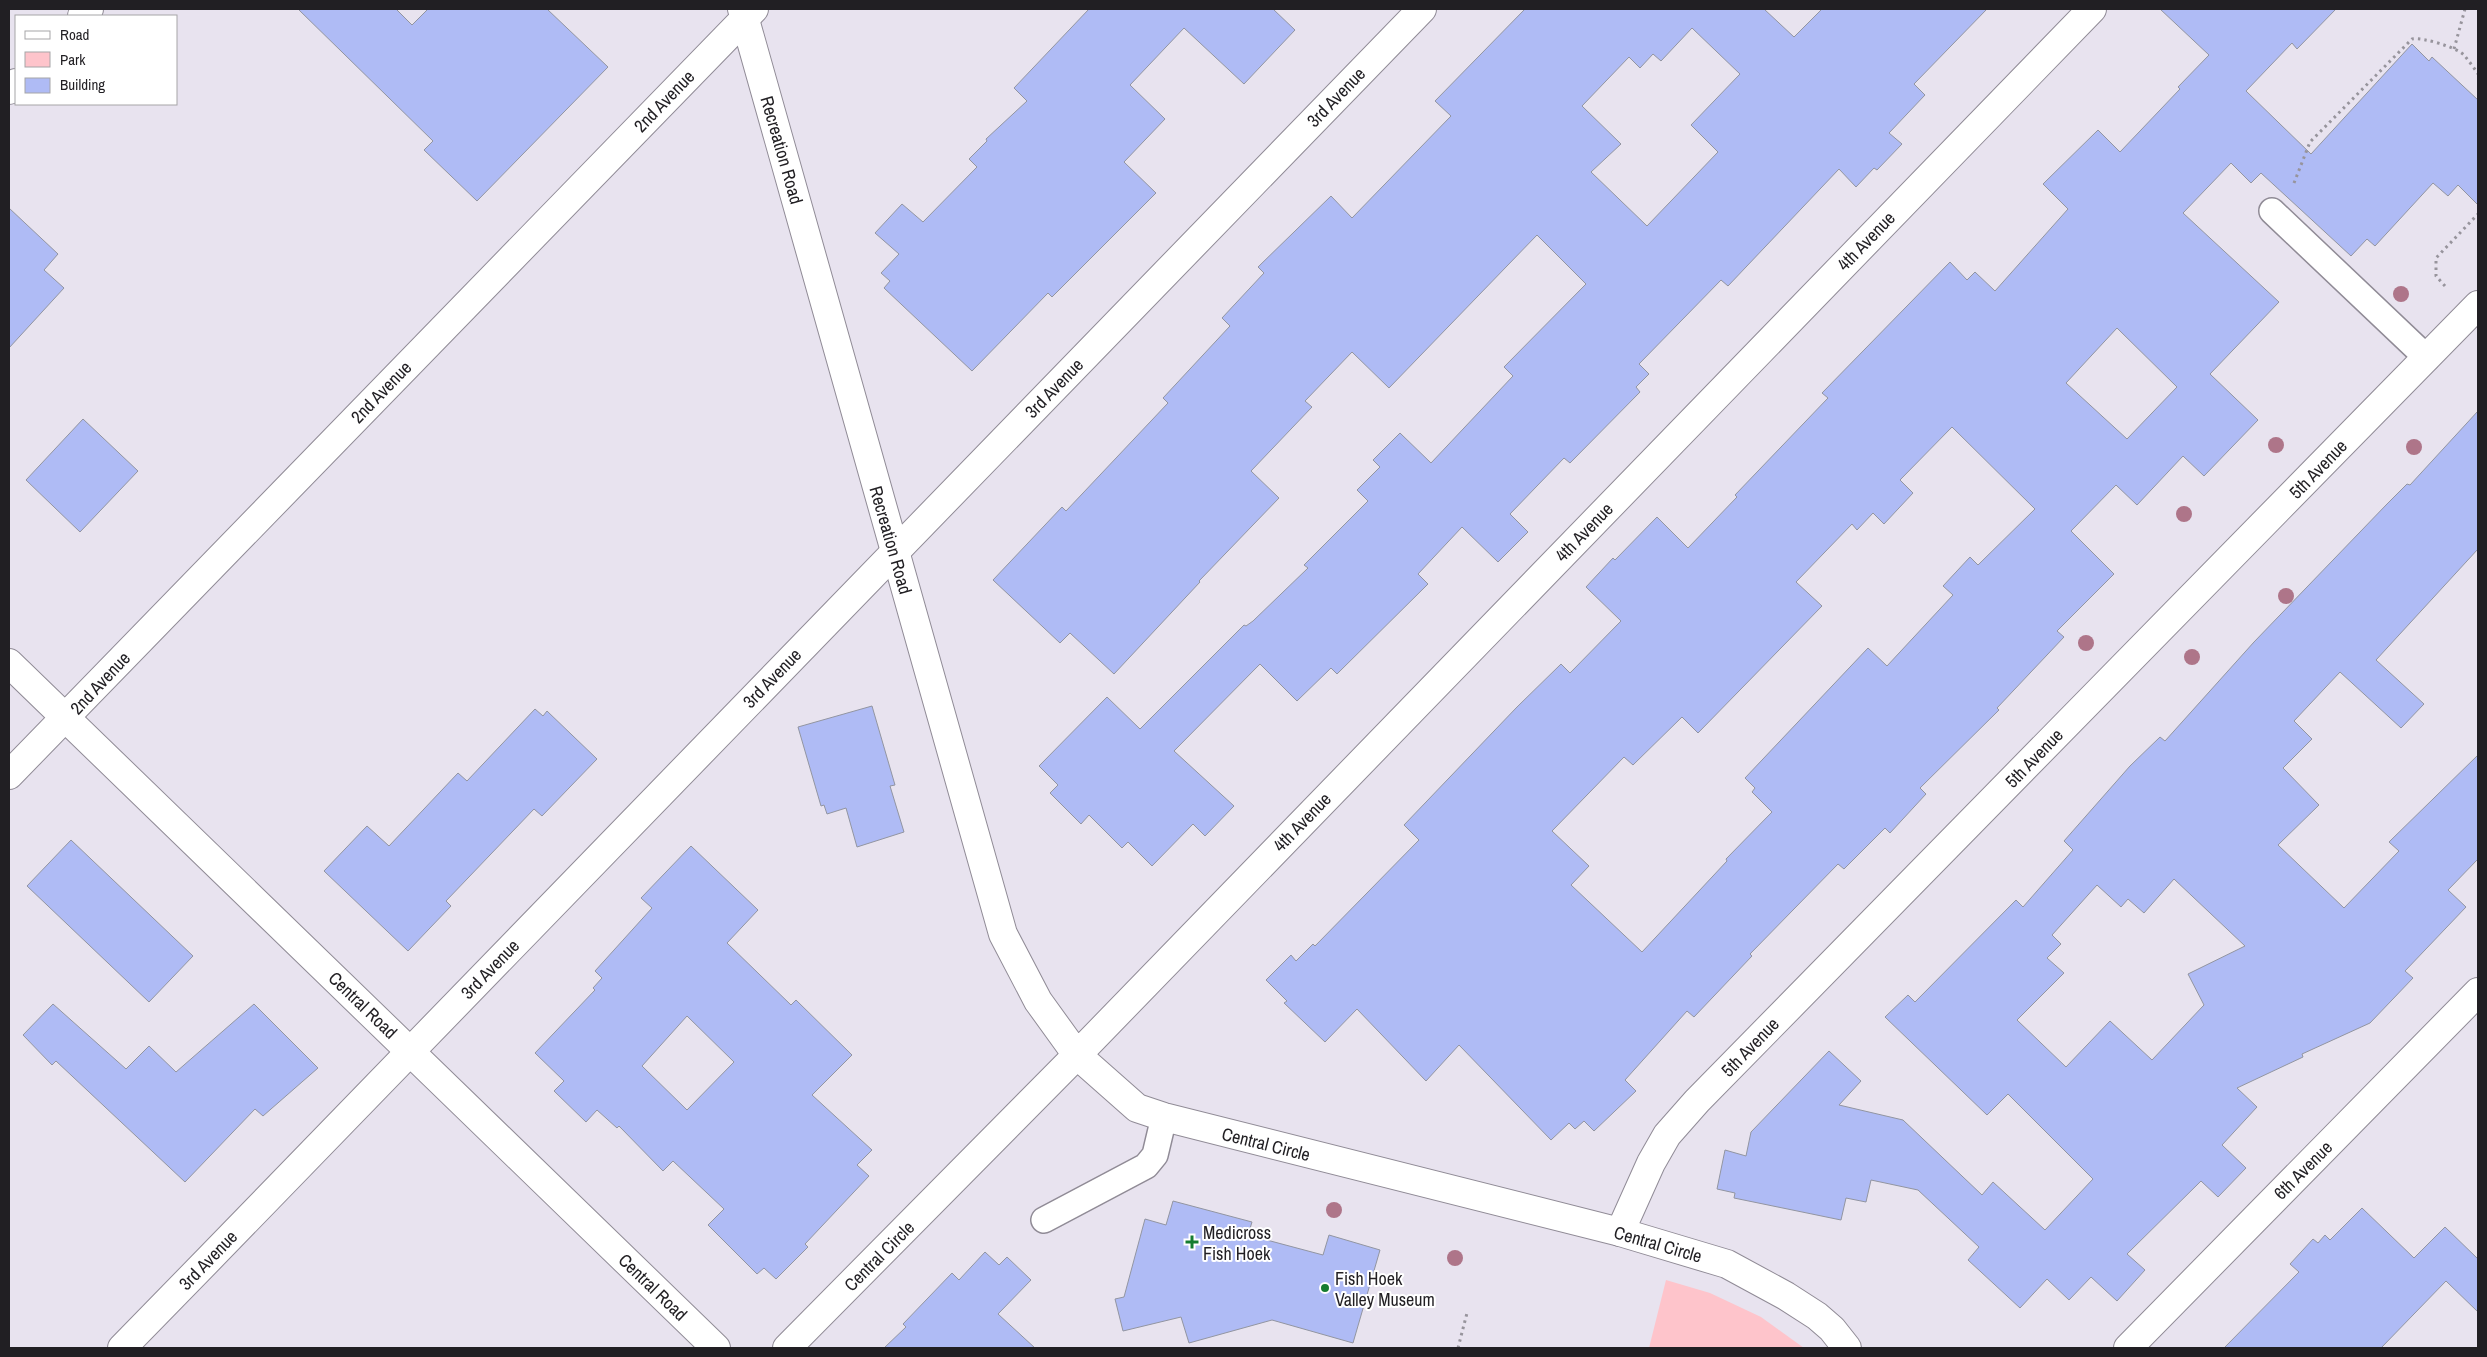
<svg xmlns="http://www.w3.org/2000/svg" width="2487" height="1357" font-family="'Archivo Narrow',sans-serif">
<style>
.green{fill:#fec4cb}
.building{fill:#afbbf5;stroke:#9295a1;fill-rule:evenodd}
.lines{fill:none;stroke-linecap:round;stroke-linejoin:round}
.service-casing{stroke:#908b96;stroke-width:28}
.minor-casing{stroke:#908b96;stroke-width:30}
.path{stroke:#97949c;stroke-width:3;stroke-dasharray:2.5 4;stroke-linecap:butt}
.service{stroke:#fff;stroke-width:25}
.minor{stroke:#fff;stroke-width:28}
.tree{fill:#ae7589}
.poi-dot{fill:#157c30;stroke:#fff;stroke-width:2}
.labels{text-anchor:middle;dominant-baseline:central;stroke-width:4;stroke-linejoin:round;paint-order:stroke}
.street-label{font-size:18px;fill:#211f23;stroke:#fff}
.poi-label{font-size:18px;fill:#211f23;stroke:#fff;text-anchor:start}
</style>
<rect width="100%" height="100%" fill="#e8e3ef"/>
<!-- green -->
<path class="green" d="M 1666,1280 L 1710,1293 L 1761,1317 L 1804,1348 L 1649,1348 Z"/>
<!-- building -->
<g class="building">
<path d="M 298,9 L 396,9 L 412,25 L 428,9 L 547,9 L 608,67 L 477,201 L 424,150 L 433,141 Z"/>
<path d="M 1089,9 L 1273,9 L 1295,30 L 1244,84 L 1184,28 L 1130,85 L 1165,119 L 1124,162 L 1156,193 L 1052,297 L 1048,293 L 972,371 L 884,288 L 890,281 L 881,273 L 899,254 L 875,233 L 902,204 L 923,222 L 977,167 L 969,159 L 987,141 L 986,139 L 1027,101 L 1014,88 Z"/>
<path d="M 1525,9 L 1764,9 L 1794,37 L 1822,9 L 1987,9 L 1914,84 L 1925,95 L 1889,133 L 1902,144 L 1877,170 L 1874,168 L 1856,187 L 1839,169 L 1728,286 L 1721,280 L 1639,364 L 1649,374 L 1636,387 L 1640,392 L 1570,463 L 1564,458 L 1510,514 L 1528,532 L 1498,562 L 1462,527 L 1418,574 L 1428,584 L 1337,674 L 1331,668 L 1297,701 L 1260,664 L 1174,751 L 1234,806 L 1205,836 L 1193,824 L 1152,866 L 1128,842 L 1122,848 L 1089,815 L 1081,824 L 1050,793 L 1058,785 L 1039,766 L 1107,697 L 1140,729 L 1244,625 L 1246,626 L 1253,621 L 1308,568 L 1304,565 L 1368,501 L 1357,490 L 1380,467 L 1373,460 L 1400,433 L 1431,463 L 1513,376 L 1504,367 L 1586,284 L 1537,235 L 1389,388 L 1352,352 L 1305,401 L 1312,407 L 1251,471 L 1279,498 L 1199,581 L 1200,582 L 1114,674 L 1070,633 L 1060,643 L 993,580 L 1062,507 L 1066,511 L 1168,403 L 1163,398 L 1230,326 L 1222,318 L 1264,273 L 1258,267 L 1331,196 L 1352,218 L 1451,116 L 1435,101 ZM 1692,28 L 1740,74 L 1691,125 L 1718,152 L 1647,226 L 1591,172 L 1621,144 L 1582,106 L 1629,57 L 1640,68 L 1653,54 L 1661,61 Z"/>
<path d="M 2160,9 L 2336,9 L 2297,49 L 2292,43 L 2246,91 L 2311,154 L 2412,44 L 2429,61 L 2432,57 L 2478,100 L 2478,205 L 2458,185 L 2448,196 L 2433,183 L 2375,246 L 2367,239 L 2351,256 L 2261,173 L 2251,183 L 2231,163 L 2183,213 L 2279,302 L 2210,374 L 2258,420 L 2204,476 L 2183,456 L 2137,505 L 2116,485 L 2071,531 L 2114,574 L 2057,631 L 2064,637 L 1997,708 L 1999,710 L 1920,788 L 1926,794 L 1890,833 L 1885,828 L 1844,869 L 1838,864 L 1750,954 L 1752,956 L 1694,1017 L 1687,1011 L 1625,1080 L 1636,1091 L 1594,1131 L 1584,1121 L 1575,1129 L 1569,1123 L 1551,1140 L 1459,1045 L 1426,1081 L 1357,1009 L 1325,1042 L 1284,1003 L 1287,1001 L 1266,980 L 1291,955 L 1296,961 L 1313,944 L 1315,946 L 1419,840 L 1404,825 L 1517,707 L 1561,664 L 1570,673 L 1621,621 L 1586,587 L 1613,558 L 1615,560 L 1657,517 L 1688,548 L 1737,497 L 1735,495 L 1828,398 L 1822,393 L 1950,262 L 1967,280 L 1975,272 L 1995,291 L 2068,209 L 2043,184 L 2098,130 L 2120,152 L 2180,89 L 2178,87 L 2209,55 ZM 2117,328 L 2177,387 L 2127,439 L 2066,383 ZM 1952,427 L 2035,509 L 1978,565 L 1970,557 L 1943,586 L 1953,595 L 1887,666 L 1868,648 L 1745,778 L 1755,788 L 1752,792 L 1772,812 L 1726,859 L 1727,861 L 1642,952 L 1571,885 L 1589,866 L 1552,831 L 1624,757 L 1633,765 L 1682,717 L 1698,733 L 1822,606 L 1796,582 L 1852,524 L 1857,530 L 1873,513 L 1884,524 L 1913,493 L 1900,480 Z"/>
<path d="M 9,208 L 58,254 L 44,270 L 64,288 L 9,348 Z"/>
<path d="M 2478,411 L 2478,549 L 2376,660 L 2424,704 L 2401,728 L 2340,672 L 2294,721 L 2312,739 L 2283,768 L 2319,805 L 2278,845 L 2344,908 L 2399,851 L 2389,842 L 2478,755 L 2478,859 L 2448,890 L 2466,907 L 2405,971 L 2413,978 L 2370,1023 L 2302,1054 L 2303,1057 L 2237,1088 L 2257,1107 L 2222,1145 L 2246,1168 L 2218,1197 L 2201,1181 L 2127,1254 L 2145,1270 L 2117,1301 L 2091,1277 L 2069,1300 L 2047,1279 L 2020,1308 L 1968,1260 L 1979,1247 L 1918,1190 L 1871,1180 L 1866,1202 L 1846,1198 L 1841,1220 L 1734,1198 L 1735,1193 L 1717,1189 L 1725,1150 L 1746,1156 L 1751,1132 L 1829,1051 L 1861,1081 L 1839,1105 L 1903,1120 L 1982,1195 L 1993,1182 L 2045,1230 L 2093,1179 L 2008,1094 L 1987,1115 L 1885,1017 L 1908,995 L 1915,1002 L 2016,900 L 2023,907 L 2073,850 L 2064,841 L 2130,766 L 2160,737 L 2165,741 L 2254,642 L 2387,504 L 2407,484 L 2410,485 ZM 2174,879 L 2245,946 L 2188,974 L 2204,1005 L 2152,1060 L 2110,1021 L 2066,1067 L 2017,1020 L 2064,973 L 2047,958 L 2061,944 L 2052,935 L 2097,885 L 2121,907 L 2128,899 L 2144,913 Z"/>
<path d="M 83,419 L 138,471 L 80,532 L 26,480 Z"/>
<path d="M 872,706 L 895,785 L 890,786 L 904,832 L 857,847 L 846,808 L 827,814 L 824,805 L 821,806 L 798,727 Z"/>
<path d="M 535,709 L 543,716 L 547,711 L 597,759 L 542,816 L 534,809 L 446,901 L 451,906 L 408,951 L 324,871 L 367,826 L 389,846 L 458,773 L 467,781 Z"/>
<path d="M 71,840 L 193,956 L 149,1002 L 27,886 Z"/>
<path d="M 691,846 L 758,910 L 727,943 L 791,1005 L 796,1000 L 852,1055 L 812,1095 L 872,1150 L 857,1165 L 869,1176 L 805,1244 L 808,1247 L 776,1279 L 764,1268 L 757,1274 L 708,1225 L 724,1209 L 673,1161 L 663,1171 L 619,1126 L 617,1128 L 597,1110 L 586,1122 L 554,1091 L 564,1081 L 535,1053 L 595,990 L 593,988 L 602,978 L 595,971 L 652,908 L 641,898 ZM 687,1016 L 734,1062 L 687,1110 L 642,1066 Z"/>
<path d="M 53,1004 L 126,1069 L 149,1046 L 176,1072 L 254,1004 L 318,1068 L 263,1116 L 255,1109 L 185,1182 L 56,1061 L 52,1065 L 23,1035 Z"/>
<path d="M 1173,1201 L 1252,1222 L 1248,1235 L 1323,1255 L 1329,1235 L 1380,1250 L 1353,1343 L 1272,1320 L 1189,1343 L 1181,1317 L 1123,1331 L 1115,1299 L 1124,1297 L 1145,1219 L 1166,1225 Z"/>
<path d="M 2362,1208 L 2414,1258 L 2445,1227 L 2478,1259 L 2478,1312 L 2446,1281 L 2381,1348 L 2224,1348 L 2299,1272 L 2290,1264 L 2313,1239 L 2318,1243 L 2325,1235 L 2330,1240 Z"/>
<path d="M 985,1252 L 999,1265 L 1007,1257 L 1031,1280 L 998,1314 L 1035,1348 L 884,1348 L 906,1327 L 903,1324 L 952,1273 L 959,1280 Z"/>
</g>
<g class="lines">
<defs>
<g id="service">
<path d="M 2272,211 L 2427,358"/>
<path d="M 1044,1220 L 1146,1166 L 1155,1155 L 1164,1117"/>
</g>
<g id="minor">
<path d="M 742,9 L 1003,934 L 1038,1001 L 1077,1055 L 2092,9"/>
<path d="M 82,16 L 89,9"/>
<path d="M 9,90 L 16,83"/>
<path d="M 9,663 L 716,1348"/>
<path d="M 9,775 L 754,9"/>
<path d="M 1620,1232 L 1651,1163 L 1667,1135 L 1697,1101 L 2478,305"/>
<path d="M 122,1348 C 557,903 989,455 1422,9"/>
<path d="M 787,1348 L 1077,1055 L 1137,1108 L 1164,1117 L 1620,1232 L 1727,1264 L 1786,1296 L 1817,1316 L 1832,1329 L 1847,1348"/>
<path d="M 2128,1348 L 2478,992"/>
</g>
</defs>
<!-- service casing -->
<use href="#service" class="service-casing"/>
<!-- minor casing -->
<use href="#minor" class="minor-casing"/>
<!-- path -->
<g class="path">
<path d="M 2454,49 L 2465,9"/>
<path d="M 2294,183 L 2310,142 L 2412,39 C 2422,37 2456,47 2464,55 C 2469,61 2474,68 2478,74"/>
<path d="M 2445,286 L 2436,276 L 2436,258 L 2478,214"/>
<path d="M 1458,1348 L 1467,1313"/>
</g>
<!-- service -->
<use href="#service" class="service"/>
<!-- minor -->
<use href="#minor" class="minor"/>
</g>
<!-- trees -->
<g class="tree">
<circle cx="2401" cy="294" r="8"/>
<circle cx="2276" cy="445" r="8"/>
<circle cx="2414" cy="447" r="8"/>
<circle cx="2184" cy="514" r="8"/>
<circle cx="2286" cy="596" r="8"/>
<circle cx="2086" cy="643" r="8"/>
<circle cx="2192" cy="657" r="8"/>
<circle cx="1334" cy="1210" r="8"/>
<circle cx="1455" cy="1258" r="8"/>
</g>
<!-- markers -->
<g class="poi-dot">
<path d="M1189.5 1234.5h5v5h5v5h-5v5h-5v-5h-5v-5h5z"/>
<circle cx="1325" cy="1288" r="5"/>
</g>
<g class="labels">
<!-- street labels -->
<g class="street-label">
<text transform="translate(1336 97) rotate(-46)">3rd Avenue</text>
<text transform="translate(664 101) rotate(-46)">2nd Avenue</text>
<text transform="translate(782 150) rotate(74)">Recreation Road</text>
<text transform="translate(1866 241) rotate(-46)">4th Avenue</text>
<text transform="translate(1054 388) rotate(-46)">3rd Avenue</text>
<text transform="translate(381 392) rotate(-46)">2nd Avenue</text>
<text transform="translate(2318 469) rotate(-46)">5th Avenue</text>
<text transform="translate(1584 532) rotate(-46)">4th Avenue</text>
<text transform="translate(891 540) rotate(74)">Recreation Road</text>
<text transform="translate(772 678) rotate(-46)">3rd Avenue</text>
<text transform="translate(100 683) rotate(-47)">2nd Avenue</text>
<text transform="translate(2034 758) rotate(-46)">5th Avenue</text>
<text transform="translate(1302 822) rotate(-46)">4th Avenue</text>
<text transform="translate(490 969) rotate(-46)">3rd Avenue</text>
<text transform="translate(363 1005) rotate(44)">Central Road</text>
<text transform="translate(1750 1047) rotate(-46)">5th Avenue</text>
<text transform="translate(1266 1144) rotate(14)">Central Circle</text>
<text transform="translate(2303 1170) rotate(-45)">6th Avenue</text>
<text transform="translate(1658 1244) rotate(16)">Central Circle</text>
<text transform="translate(879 1256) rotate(-45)">Central Circle</text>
<text transform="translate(208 1260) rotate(-46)">3rd Avenue</text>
<text transform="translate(653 1287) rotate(44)">Central Road</text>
</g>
<!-- poi labels -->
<g class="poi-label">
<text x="1203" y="1232">Medicross<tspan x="1203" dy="21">Fish Hoek</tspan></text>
<text x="1335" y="1278">Fish Hoek<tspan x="1335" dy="21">Valley Museum</tspan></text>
</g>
</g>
<!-- border -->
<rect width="2487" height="1357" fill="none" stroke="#211f23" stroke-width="20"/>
<!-- legend -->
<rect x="15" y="15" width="162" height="90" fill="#ffffff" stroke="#a6a5a7"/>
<rect x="25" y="31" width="25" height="8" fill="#ffffff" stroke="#a6a5a7"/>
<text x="60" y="40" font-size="15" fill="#211f23">Road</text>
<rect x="25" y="52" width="25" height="15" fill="#fec4cb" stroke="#a6a5a7"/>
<text x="60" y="65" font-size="15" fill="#211f23">Park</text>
<rect x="25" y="78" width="25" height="15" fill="#afbbf5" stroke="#a6a5a7"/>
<text x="60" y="90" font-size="15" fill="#211f23">Building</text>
</svg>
